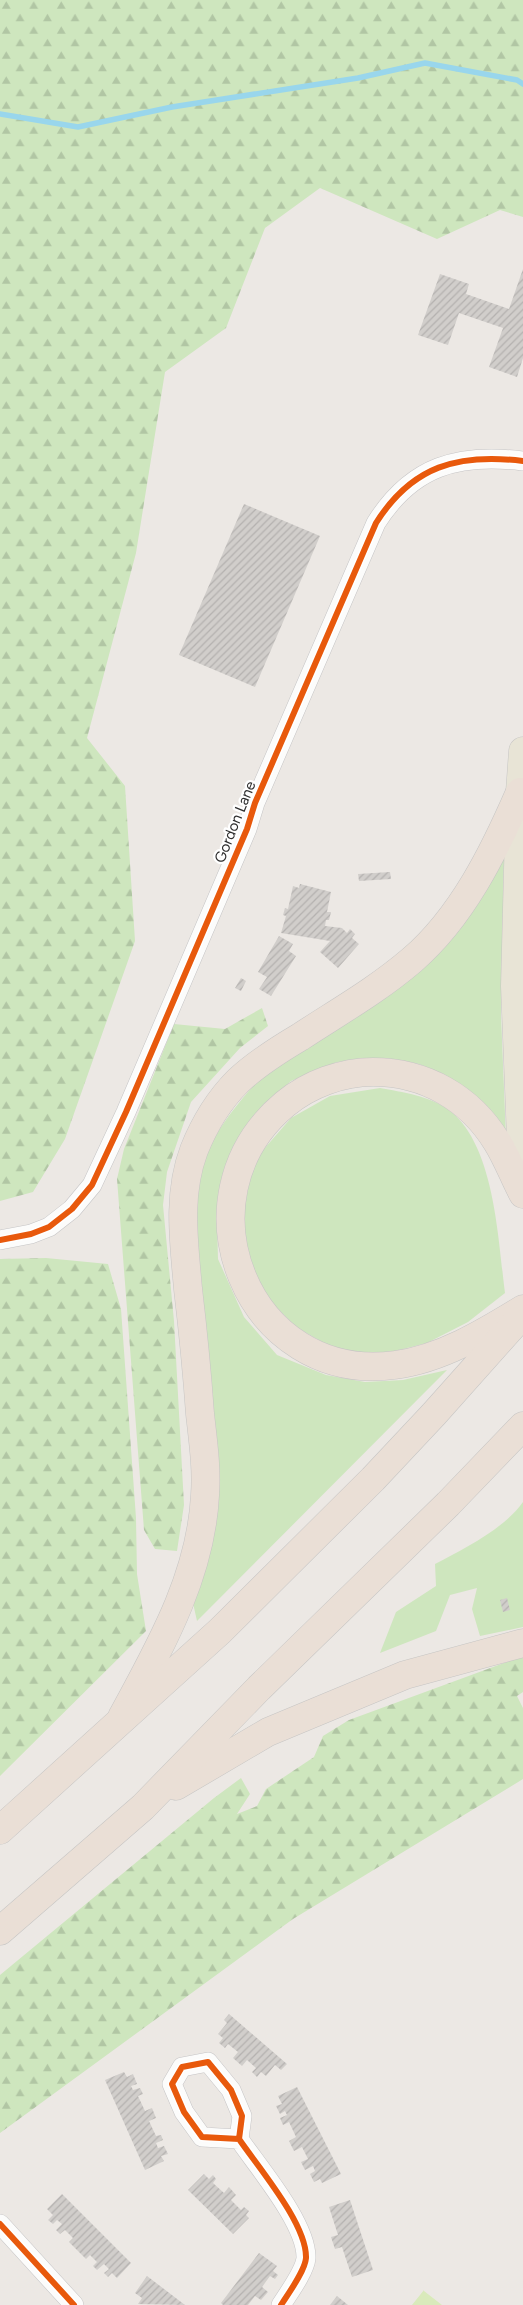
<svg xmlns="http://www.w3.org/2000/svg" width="523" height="2305" font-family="Figtree,sans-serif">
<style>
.grass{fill:#cee6be}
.forest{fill:url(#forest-firs)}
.pitch{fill:#d9eabb}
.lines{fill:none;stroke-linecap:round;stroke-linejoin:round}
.stream{stroke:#99d6ec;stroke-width:5.5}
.building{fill:url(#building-hatch)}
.minor-casing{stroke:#c5c4c5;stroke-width:20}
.primary-casing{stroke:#c6c5c4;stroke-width:29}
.motorway-casing{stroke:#c6c5c4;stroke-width:29}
.minor{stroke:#fcfcfb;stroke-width:19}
.primary{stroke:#e8e4d6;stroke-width:28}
.motorway{stroke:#eadfd6;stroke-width:28}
.cycleway-casing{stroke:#fff;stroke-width:9}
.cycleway{stroke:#e8590c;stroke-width:6}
.labels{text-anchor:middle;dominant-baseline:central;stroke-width:4.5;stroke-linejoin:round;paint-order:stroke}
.street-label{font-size:15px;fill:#2e2e2e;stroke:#fff}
</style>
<defs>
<pattern id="forest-firs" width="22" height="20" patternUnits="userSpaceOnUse" patternTransform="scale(1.25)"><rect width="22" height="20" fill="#cee6be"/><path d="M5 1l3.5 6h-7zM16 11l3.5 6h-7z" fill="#b1c6a4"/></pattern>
<pattern id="building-hatch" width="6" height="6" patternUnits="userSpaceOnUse" patternTransform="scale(1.25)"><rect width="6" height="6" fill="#d1cecb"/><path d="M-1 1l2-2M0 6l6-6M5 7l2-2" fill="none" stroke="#b4b1af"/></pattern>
</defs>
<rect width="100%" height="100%" fill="#ece8e4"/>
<!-- grass -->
<g class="grass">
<path d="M 504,857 L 501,1015 L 506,1138 L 447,1076 L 419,1064 L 386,1058 L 337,1062 L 291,1081 L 258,1112 L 225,1166 L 217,1222 L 218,1259 L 244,1317 L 277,1355 L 326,1375 L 365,1382 L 403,1380 L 447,1370 L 197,1621 L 193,1603 L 193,1227 C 194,1216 194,1204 195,1192 C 200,1151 227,1116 253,1086 Z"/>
<path d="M 380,1088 C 402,1092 430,1096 449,1110 C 495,1145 498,1240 505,1293 L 468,1322 L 427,1343 L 375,1356 L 331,1347 L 296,1327 L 267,1298 L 245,1251 L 241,1206 L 257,1157 L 291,1118 L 330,1096 Z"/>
<path d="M 523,1502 L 523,1627 L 480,1636 L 472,1609 L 477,1588 L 450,1595 L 436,1631 L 380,1653 L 396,1612 L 436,1586 L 435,1564 C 464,1549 505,1528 523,1502 Z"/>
</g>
<!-- forest -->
<g class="forest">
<path d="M 0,0 L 523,0 L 523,217 L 500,210 L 437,239 L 320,188 L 265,228 L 226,328 L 165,372 L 136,553 L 87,738 L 125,786 L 135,941 L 65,1139 L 33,1192 L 0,1201 Z"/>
<path d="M 262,1008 L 268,1026 L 240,1048 L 191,1102 L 167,1172 L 163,1205 L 174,1321 L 184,1505 L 177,1551 L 155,1549 L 144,1530 L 117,1179 L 124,1149 L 174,1024 L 225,1029 Z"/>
<path d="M 46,1258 L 108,1264 L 121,1309 L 136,1518 L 137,1574 L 146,1631 L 0,1776 L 0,1259 Z"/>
<path d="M 523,1656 L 523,1692 L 517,1696 L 523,1708 L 523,1779 L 293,1919 L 0,2133 L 0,1975 L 214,1798 L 241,1778 L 250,1794 L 237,1814 L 257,1806 L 266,1789 L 314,1757 L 323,1736 L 349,1720 Z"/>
</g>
<!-- pitch -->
<path class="pitch" d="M 424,2290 L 424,2291 L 442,2305 L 412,2305 Z"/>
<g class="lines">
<!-- stream -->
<path class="stream" d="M 0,114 L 78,127 L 172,107 L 358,78 L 425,63 L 517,80 L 523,84"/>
</g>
<!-- building -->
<g class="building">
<path d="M 523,269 L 523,358 L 517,377 L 489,367 L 503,328 L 459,313 L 448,345 L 418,335 L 440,274 L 469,284 L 466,294 L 509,309 Z"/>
<path d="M 244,504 L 320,536 L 255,687 L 179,655 Z"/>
<path d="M 390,872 L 391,879 L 359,881 L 358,874 Z"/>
<path d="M 300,884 L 331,892 L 327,912 L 331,912 L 329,920 L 326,920 L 325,926 L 342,928 L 347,933 L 350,929 L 355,934 L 352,938 L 359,944 L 338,968 L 320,952 L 330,941 L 281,933 L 286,916 L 283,915 L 285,908 L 288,909 L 293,886 L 299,888 Z"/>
<path d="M 279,936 L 293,944 L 289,951 L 296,956 L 271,996 L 259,989 L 267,977 L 258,972 Z"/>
<path d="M 241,978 L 246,981 L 241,991 L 235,988 Z"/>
<path d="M 507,1598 L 510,1610 L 503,1612 L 500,1600 Z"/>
<path d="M 229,2014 L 287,2064 L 281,2070 L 275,2065 L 266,2076 L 261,2072 L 257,2077 L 252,2072 L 256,2068 L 247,2060 L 242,2066 L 233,2058 L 238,2052 L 228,2044 L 225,2048 L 219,2043 L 223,2038 L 218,2034 L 227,2023 L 224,2020 Z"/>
<path d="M 124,2072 L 127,2077 L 133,2074 L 137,2084 L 131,2086 L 133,2090 L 140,2088 L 143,2094 L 138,2096 L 145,2111 L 152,2108 L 156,2118 L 149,2121 L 156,2136 L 161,2135 L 163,2140 L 156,2143 L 158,2148 L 164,2146 L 168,2154 L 161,2156 L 164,2161 L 145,2170 L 105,2080 Z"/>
<path d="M 297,2087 L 341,2174 L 322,2183 L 320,2179 L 314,2182 L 310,2174 L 315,2171 L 313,2166 L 305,2170 L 301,2162 L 308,2159 L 302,2147 L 294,2151 L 289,2141 L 296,2137 L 289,2122 L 283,2125 L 280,2118 L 287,2115 L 285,2111 L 280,2114 L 276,2106 L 282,2104 L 278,2096 Z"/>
<path d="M 204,2174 L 209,2179 L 213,2175 L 216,2179 L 213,2183 L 224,2193 L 229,2187 L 236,2195 L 231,2200 L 241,2210 L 244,2207 L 249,2211 L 246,2215 L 249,2218 L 233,2234 L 188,2190 Z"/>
<path d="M 62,2194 L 131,2263 L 117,2278 L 112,2273 L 108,2277 L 104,2273 L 109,2269 L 104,2264 L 97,2270 L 93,2266 L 97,2262 L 90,2255 L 86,2259 L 69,2242 L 73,2238 L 65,2230 L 60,2234 L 56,2230 L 62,2224 L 57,2220 L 53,2224 L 48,2220 L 53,2215 L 47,2209 Z"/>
<path d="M 350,2200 L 373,2270 L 352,2277 L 342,2247 L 335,2249 L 331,2237 L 338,2235 L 329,2207 Z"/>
<path d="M 259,2253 L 277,2266 L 273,2271 L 278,2275 L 275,2279 L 270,2276 L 262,2287 L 268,2292 L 261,2300 L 255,2296 L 248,2305 L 223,2305 L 221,2303 Z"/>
<path d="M 147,2276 L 185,2305 L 138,2304 L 142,2298 L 135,2293 Z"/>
<path d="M 337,2296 L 348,2305 L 330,2305 Z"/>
</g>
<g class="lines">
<defs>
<g id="minor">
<path d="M 0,1240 L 31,1234 L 49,1227 L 72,1209 L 92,1185 L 126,1112 L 247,829 L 255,803 L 376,523 C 412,466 458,453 523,461"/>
<path d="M 239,2139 L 202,2137 L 184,2112 L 172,2084 L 182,2067 L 208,2062 L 231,2090 L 242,2116 L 239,2139 C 258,2167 307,2224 306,2258 C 305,2271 288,2294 281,2305"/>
<path d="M 0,2224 L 74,2305"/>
</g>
<path id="primary" d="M 523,751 L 520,792 L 515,986 L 523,1190"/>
<g id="motorway">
<path d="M 523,1194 C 514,1177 507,1158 497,1142 C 470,1098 425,1072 373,1072 C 342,1072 309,1084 285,1104 C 172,1198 248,1385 395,1365 C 441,1359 484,1333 523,1309"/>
<path d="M 122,1717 C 160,1647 201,1576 205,1495 C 207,1468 203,1441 200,1414 C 197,1372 193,1331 188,1289 C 184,1242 177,1195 194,1150 C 204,1125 219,1100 238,1081 C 256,1064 278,1050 300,1037 C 338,1012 377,990 412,960 C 462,917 494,852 520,792"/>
<path d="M 176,1786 L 268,1732 L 405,1675 L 523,1643"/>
<path d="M 0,1830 L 220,1631 L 373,1479 L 434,1414 L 517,1321"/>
<path d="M 0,1931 L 143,1807 L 259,1688 L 448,1504 L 523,1426"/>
</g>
</defs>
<!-- minor casing -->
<use href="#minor" class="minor-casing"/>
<!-- primary casing -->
<use href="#primary" class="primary-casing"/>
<!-- motorway casing -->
<use href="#motorway" class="motorway-casing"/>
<!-- minor -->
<use href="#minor" class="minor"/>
<!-- primary -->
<use href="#primary" class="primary"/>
<!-- motorway -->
<use href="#motorway" class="motorway"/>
<defs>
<g id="cycleway">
<path d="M 0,1240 L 31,1234 L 49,1227 L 72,1209 L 92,1185 L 126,1112 L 247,829 L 255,803 L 376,523 C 412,466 458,453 523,461"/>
<path d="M 239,2139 L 202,2137 L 184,2112 L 172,2084 L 182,2067 L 208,2062 L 231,2090 L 242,2116 L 239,2139 C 258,2167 307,2224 306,2258 C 305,2271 288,2294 281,2305"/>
<path d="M 0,2224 L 74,2305"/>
</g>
</defs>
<!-- cycleway casing -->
<use href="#cycleway" class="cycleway-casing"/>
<!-- cycleway -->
<use href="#cycleway" class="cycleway"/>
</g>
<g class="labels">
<!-- street labels -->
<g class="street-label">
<text transform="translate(235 822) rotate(-68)">Gordon Lane</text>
</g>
</g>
</svg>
